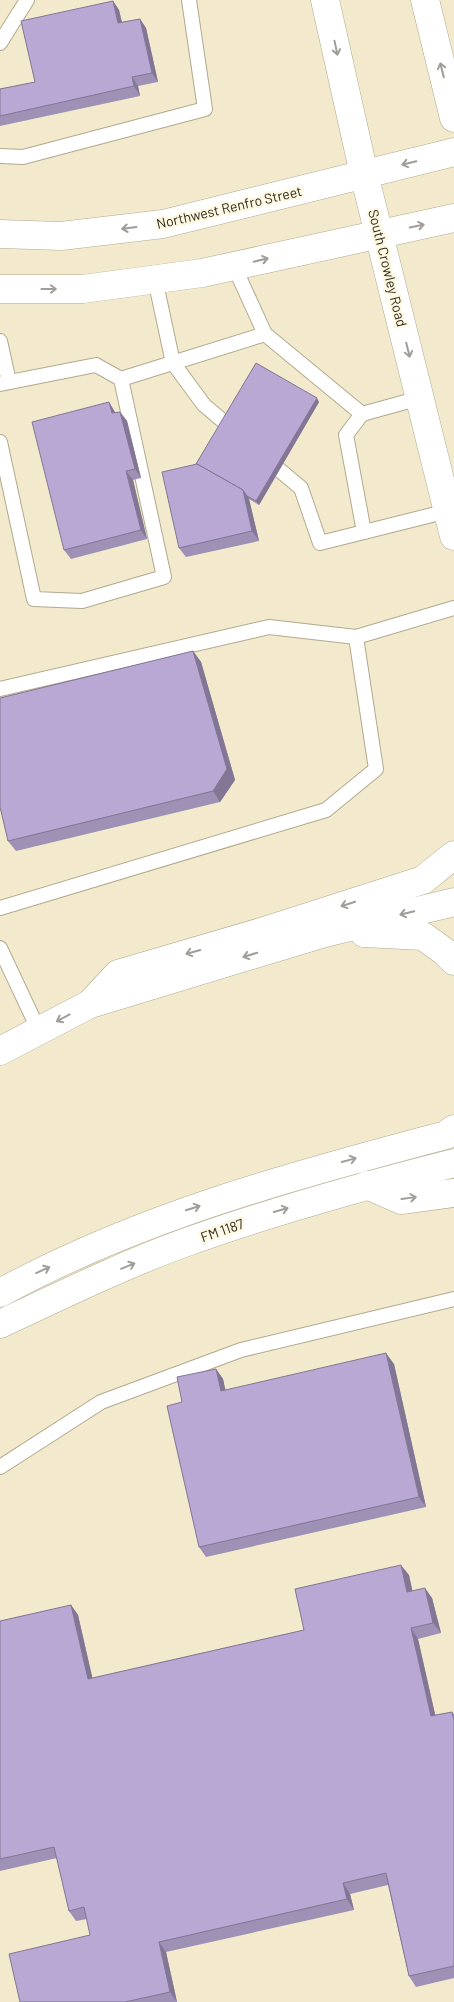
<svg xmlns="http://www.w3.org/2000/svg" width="454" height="2002" font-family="Barlow,sans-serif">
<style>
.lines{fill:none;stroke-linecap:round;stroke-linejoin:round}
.service-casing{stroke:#b2a98e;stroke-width:16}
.secondary-casing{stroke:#b2a98e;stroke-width:29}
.service{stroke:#fff;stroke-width:14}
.secondary{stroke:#fff;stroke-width:28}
.wall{fill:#9f90b6}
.shaded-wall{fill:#827694}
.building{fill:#b9a8d4;stroke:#827694}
.oneway{stroke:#a09e99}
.labels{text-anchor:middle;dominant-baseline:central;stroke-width:4.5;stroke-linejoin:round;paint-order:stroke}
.street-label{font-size:14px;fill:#2b281d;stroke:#fff8e0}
</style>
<rect width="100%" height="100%" fill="#f3eacd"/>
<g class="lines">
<defs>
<g id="service">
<path d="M 0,43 L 27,0"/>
<path d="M 0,156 L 23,157 L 205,109 L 189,0"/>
<path d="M 234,266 L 265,334"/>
<path d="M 155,279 L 173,363 L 204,405 L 236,432"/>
<path d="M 0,341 L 9,382"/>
<path d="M 0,384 L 96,365 L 121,379"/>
<path d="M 362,414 L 346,435 L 364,532 L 448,511"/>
<path d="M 0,442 L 34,599 L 82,601 L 164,577 L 121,379 L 265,334 L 362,414 L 420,398"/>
<path d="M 265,458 L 301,488 L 320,543 L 364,532"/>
<path d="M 356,637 L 454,608"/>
<path d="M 0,689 L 269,627 L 356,637 L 376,769 L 326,810 L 0,908"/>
<path d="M 0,948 L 39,1031"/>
<path d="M 0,1467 L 101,1402 L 241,1350 L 454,1299"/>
</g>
<g id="secondary">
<path d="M 325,0 L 364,174 L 454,536"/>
<path d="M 425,0 L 454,118"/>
<path d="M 0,234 L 61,236 L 163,224 L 454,152"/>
<path d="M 0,289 L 83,289 L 202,273 L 454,218"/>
<path d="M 364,933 L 423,936 L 445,952 L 454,961"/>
<path d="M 91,1003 L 118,974 L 261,932 L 423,880 L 454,855"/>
<path d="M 0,1051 L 90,1004 L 321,934 L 454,902"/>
<path d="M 367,1185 L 401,1200 L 454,1193"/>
<path d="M 0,1293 C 139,1217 294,1175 446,1135 L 454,1129"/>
<path d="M 0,1324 C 60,1296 121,1266 184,1243 C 273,1211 363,1186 454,1163"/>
</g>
</defs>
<!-- service casing -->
<use href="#service" class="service-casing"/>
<!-- secondary casing -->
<use href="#secondary" class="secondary-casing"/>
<!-- service -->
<use href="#service" class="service"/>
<!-- secondary -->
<use href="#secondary" class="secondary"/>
</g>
<!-- wall -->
<g class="wall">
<path d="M 113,1 L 119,10 L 122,22 L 140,19 L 146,28 L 158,82 L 138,86 L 140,96 L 0,126 L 0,89 L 35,82 Z"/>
<path d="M 109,402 L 115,413 L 120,412 L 127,421 L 141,478 L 133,480 L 147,539 L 71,559 L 64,550 Z"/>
<path d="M 319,402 L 259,505 L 249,499 L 259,541 L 186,557 L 179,548 L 196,464 Z"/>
<path d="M 193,651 L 201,662 L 235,780 L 220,802 L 16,851 L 8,841 Z"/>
<path d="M 394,1364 L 426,1507 L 206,1557 L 199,1547 L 182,1402 L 216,1369 L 223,1379 L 225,1390 Z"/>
<path d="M 409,1575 L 412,1591 L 432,1598 L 441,1633 L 418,1639 L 435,1715 L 452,1712 L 454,1714 L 454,1978 L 416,1987 L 409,1976 L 388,1885 L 350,1894 L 354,1910 L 166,1952 L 177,2002 L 20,2002 L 90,1935 L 87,1919 L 76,1921 L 69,1911 L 57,1858 L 0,1871 L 0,1621 L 71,1605 L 78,1615 L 92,1678 L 304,1630 Z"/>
</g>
<!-- shaded-wall -->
<g class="shaded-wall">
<path d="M 113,1 L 119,10 L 124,32 L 118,23 Z"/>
<path d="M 140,19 L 146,28 L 158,82 L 152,73 Z"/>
<path d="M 132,77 L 138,86 L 140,96 L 134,86 Z"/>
<path d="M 317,398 L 319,402 L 259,505 L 256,501 Z"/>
<path d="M 109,402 L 115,412 L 118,423 L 112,413 Z"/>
<path d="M 120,412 L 127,421 L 141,478 L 135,469 Z"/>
<path d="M 126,471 L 133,480 L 147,539 L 141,530 Z"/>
<path d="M 243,490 L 249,499 L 259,541 L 252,531 Z"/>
<path d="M 193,651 L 201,662 L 235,780 L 220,802 L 213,791 Z"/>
<path d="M 386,1353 L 394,1364 L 426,1507 L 419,1497 Z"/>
<path d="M 216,1369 L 223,1379 L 228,1401 L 221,1391 Z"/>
<path d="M 401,1565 L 409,1575 L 415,1602 L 407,1592 Z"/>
<path d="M 425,1588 L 432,1598 L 441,1633 L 433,1623 Z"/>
<path d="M 71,1605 L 78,1615 L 95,1689 L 88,1679 Z"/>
<path d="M 411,1628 L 418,1639 L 438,1727 L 431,1716 Z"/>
<path d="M 343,1883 L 350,1894 L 354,1910 L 347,1899 Z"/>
<path d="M 159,1942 L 166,1952 L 177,2002 L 170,1992 Z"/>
</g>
<!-- building -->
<g class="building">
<path d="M 113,1 L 118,23 L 140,19 L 152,73 L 132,77 L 134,86 L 0,116 L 0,89 L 35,82 L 21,21 Z"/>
<path d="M 256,363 L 317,398 L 256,501 L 247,496 L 243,490 L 197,464 L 196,464 Z"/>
<path d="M 109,402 L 112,413 L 120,412 L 135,469 L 126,471 L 141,530 L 64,550 L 32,422 Z"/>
<path d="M 197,464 L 243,490 L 252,531 L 179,548 L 162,472 Z"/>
<path d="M 193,651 L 227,769 L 213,791 L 8,841 L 0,807 L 0,698 Z"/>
<path d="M 386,1353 L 419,1497 L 199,1547 L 167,1406 L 182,1402 L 177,1377 L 216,1369 L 221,1391 Z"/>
<path d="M 401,1565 L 407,1592 L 425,1588 L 433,1623 L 411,1628 L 431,1716 L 452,1712 L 454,1720 L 454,1966 L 409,1976 L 386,1873 L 343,1883 L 347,1899 L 159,1942 L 170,1992 L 125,2002 L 20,2002 L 9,1954 L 90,1935 L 84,1907 L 69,1911 L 54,1847 L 0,1859 L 0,1621 L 71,1605 L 88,1679 L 304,1630 L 295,1589 Z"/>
</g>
<!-- one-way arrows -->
<defs><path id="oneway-shaft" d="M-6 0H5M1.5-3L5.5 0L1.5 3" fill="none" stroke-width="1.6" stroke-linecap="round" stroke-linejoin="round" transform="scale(1.25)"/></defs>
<g class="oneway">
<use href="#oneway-shaft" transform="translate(336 48) rotate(78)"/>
<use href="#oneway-shaft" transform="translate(442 70) rotate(-104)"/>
<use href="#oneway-shaft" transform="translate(409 163) rotate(166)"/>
<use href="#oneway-shaft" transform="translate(417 226) rotate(-12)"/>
<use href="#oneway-shaft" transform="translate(129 228) rotate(173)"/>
<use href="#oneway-shaft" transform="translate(261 260) rotate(-13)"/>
<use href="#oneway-shaft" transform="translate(49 289)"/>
<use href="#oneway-shaft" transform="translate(408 350) rotate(76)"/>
<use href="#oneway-shaft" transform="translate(348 904) rotate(162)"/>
<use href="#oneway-shaft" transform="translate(407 913) rotate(166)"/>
<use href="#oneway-shaft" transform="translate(193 952) rotate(164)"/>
<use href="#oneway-shaft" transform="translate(250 955) rotate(163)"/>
<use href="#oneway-shaft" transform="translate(63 1018) rotate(152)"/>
<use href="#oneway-shaft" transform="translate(349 1160) rotate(-15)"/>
<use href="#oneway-shaft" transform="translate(409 1198) rotate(-8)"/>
<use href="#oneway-shaft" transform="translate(193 1208) rotate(-17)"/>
<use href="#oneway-shaft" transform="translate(281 1210) rotate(-16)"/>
<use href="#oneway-shaft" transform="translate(128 1266) rotate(-22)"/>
<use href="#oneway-shaft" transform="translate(43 1270) rotate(-24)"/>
</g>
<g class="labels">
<!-- street labels -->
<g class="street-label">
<text transform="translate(229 207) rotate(-13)">Northwest Renfro Street</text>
<text transform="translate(388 268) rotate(76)">South Crowley Road</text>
<text transform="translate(222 1230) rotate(-19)">FM 1187</text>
</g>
</g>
</svg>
